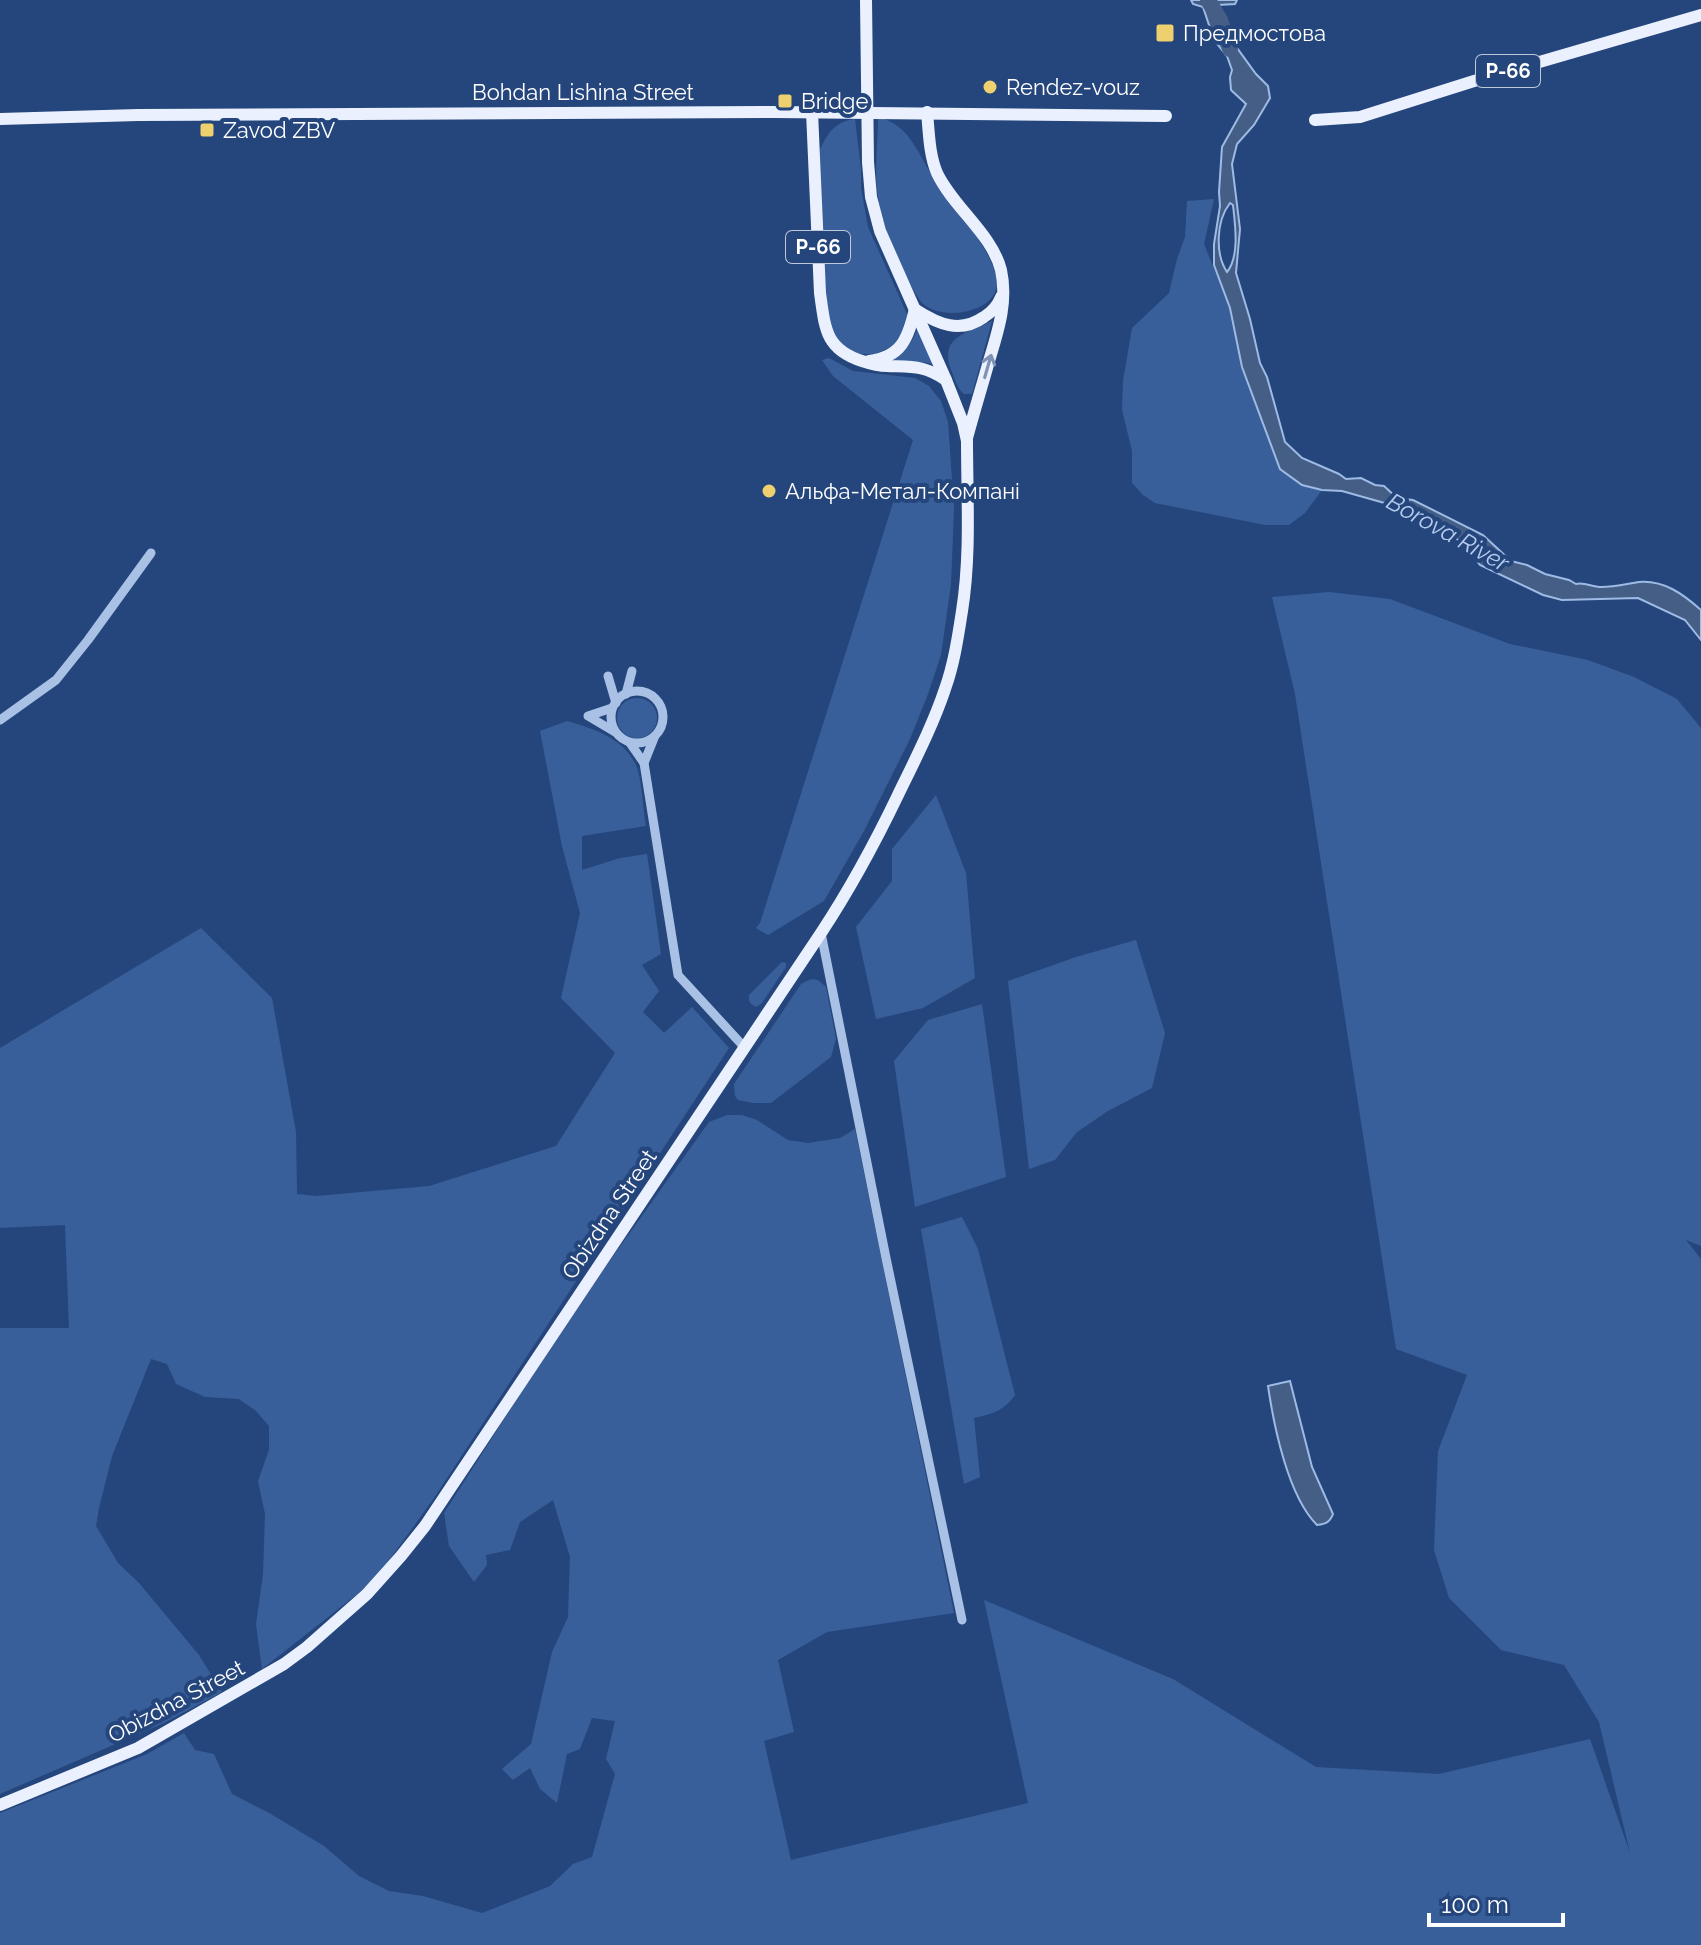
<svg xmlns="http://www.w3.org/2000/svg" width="1701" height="1945" font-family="Raleway,sans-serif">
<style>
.green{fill:#395f9a}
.water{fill:#455e85;stroke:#9ebbe5;stroke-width:2;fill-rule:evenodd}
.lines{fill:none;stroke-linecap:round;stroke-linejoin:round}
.river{stroke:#455e85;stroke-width:16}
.minor{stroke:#a9c1e5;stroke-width:9}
.major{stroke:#eaf0fd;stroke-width:12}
.major-bridge{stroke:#eaf0fd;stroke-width:12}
.oneway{stroke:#7e92b6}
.poi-dot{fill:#eed06e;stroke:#25467c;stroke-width:3}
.labels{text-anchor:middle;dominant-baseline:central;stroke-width:8;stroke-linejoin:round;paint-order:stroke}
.shield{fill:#25467c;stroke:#bec8d8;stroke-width:2}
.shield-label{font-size:20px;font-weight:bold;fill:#fff}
.poi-label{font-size:22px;fill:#fff;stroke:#25467c;text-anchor:start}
.street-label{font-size:22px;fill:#fff;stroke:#25467c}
.water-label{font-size:24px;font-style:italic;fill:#b5cbed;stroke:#25467c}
</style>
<rect width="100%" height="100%" fill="#25467c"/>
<!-- green -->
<g class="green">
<path d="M 878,117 C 913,126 918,157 937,183 C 953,205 996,255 997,282 C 998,315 934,323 919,299 C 900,270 883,230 878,197 C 874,173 878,142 878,117 Z"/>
<path d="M 855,119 L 861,169 L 861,188 L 868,227 L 907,314 L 900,338 L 893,346 L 875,354 L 850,354 L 835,342 L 822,295 L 820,150 C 827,133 836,121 855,119 Z"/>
<path d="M 1214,199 L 1204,244 L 1230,308 L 1242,367 L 1280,469 L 1302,485 L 1322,490 L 1305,513 L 1289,525 L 1265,525 L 1155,503 L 1143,495 L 1132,483 L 1132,451 L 1122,410 L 1123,381 L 1132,328 L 1169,293 L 1177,259 L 1185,237 L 1187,201 Z"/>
<path d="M 992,321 L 972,394 L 964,394 C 957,388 955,380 952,372 C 938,336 966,334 992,321 Z"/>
<path d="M 918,327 L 934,364 L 920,362 L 886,363 C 902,354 912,345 918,327 Z"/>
<path d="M 829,358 L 853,371 L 915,378 L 929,386 L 941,401 L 948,422 L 954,509 L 951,584 L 941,655 L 928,694 L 910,739 L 864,831 L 824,901 L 768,935 L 756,928 L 760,923 L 913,440 L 833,376 L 822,360 Z"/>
<path d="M 1329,592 L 1390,599 L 1510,644 L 1588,660 L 1634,677 L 1677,699 L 1701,728 L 1701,1246 L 1686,1240 L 1701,1259 L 1701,1945 L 0,1945 L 0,1813 L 147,1754 L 184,1733 L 195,1750 L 214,1754 L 232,1794 L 271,1814 L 324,1846 L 359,1876 L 389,1891 L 423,1896 L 482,1913 L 550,1886 L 573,1864 L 592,1857 L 615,1774 L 606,1759 L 615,1721 L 592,1718 L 580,1749 L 567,1754 L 557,1803 L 540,1789 L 530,1768 L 513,1780 L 502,1769 L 531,1744 L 552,1652 L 568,1617 L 570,1557 L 553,1500 L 520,1522 L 510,1550 L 486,1555 L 487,1565 L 474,1582 L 449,1546 L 444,1513 L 524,1388 L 604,1269 L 709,1122 L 727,1115 L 742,1115 L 757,1120 L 788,1140 L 808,1143 L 840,1138 L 855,1129 L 954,1613 L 827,1632 L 778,1660 L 794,1732 L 764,1741 L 791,1860 L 1028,1803 L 984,1600 L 1173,1679 L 1316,1767 L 1439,1774 L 1590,1739 L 1630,1853 L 1599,1722 L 1564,1665 L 1501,1650 L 1449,1598 L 1434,1550 L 1438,1451 L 1467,1375 L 1396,1349 L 1295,694 L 1272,597 Z"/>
<circle cx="637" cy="718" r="20"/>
<path d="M 567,721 C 594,729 621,737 635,763 C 642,775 643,811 646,826 L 582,836 L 582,870 L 620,858 L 647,854 L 661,954 L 642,965 L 659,991 L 643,1012 L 664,1033 L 692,1007 L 729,1048 L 434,1498 L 390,1559 L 365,1588 L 262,1669 L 256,1624 L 263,1575 L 265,1514 L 258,1481 L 269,1450 L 269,1426 L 256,1411 L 239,1399 L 205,1397 L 176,1384 L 167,1364 L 151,1359 L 112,1456 L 99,1508 L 96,1526 L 118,1563 L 139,1583 L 199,1655 L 222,1692 L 164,1723 L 0,1794 L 0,1328 L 69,1328 L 65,1225 L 0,1228 L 0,1048 L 201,928 L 272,998 L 296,1132 L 297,1194 L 316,1196 L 429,1186 L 556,1146 L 615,1053 L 561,998 L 580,913 L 562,846 L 540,731 Z"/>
<path d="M 936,795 L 966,873 L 975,978 L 923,1008 L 876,1019 L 856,927 L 892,881 L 892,849 Z"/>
<path d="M 1136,940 L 1165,1033 L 1152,1088 L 1108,1111 L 1077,1132 L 1055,1160 L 1029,1169 L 1008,981 L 1076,957 Z"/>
<path d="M 782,962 L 786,963 L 786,967 L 762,1003 L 756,1007 C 750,1004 748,1002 749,995 Z"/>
<path d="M 811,979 L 818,980 L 826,987 L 836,1039 L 831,1057 L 771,1103 L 753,1103 L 738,1100 L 735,1096 L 734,1084 L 801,984 Z"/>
<path d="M 982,1004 L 1006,1177 L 915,1207 L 894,1061 L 928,1020 Z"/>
<path d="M 962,1217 L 978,1249 L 1015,1395 C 1004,1411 992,1414 974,1418 L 980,1477 L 964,1484 L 921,1229 Z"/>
</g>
<!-- water -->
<g class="water">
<path d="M 1191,0 L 1237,0 L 1235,4 L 1218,5 L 1215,22 L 1229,37 L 1256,74 L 1268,86 L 1270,98 L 1254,125 L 1237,144 L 1232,164 L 1240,229 L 1236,273 L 1250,319 L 1260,363 L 1267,377 L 1285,442 L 1302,458 L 1339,474 L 1346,479 L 1361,478 L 1375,485 L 1384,486 L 1397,498 L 1413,500 L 1483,535 L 1511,561 L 1527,565 L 1545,574 L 1569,580 L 1576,584 C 1585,582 1592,587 1601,587 C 1614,587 1626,584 1639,582 C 1664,580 1683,594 1701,610 L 1701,640 L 1685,620 L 1638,598 L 1562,600 L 1543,595 L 1480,565 L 1463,543 L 1442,530 L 1417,521 L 1388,504 L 1342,491 L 1322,490 L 1302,485 L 1280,469 L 1242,367 L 1230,308 L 1214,265 L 1214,244 L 1220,206 L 1219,192 L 1222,147 L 1246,104 L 1231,90 L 1230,77 L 1232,70 L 1227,56 L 1214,40 L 1203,7 L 1193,4 ZM 1230,203 L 1233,205 C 1235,224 1240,256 1227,272 C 1215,254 1216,221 1230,203 Z"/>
<path d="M 1290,1381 L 1312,1467 L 1333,1514 C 1330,1522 1326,1524 1317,1525 C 1288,1496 1274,1427 1268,1386 Z"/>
</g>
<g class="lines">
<!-- river -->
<path class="river" d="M 1208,0 L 1220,20 L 1230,49"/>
<!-- minor -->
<g class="minor">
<path d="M 608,676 L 616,703"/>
<circle cx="637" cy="717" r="26"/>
<path d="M 626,694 L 632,671"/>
<path d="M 612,708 L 588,716 L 615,732"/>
<path d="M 0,720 L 56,680 L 88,640 L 151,553"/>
<path d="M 630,743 L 644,763 L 654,738"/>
<path d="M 644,763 L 678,975 L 745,1048"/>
<path d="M 821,933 L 886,1258 L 962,1620"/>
</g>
<!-- major -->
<g class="major">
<path d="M 812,112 L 820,293 C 825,328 825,349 862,361 C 871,364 878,366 887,366 C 912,367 924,365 946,380"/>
<path d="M 927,112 C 929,132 929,154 937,173 C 953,207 992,234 1001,270 C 1008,302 998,331 989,361 C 982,386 974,412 967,438"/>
<path d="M 0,119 L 138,115 L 774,112 L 1166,116"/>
<path d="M 1315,120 L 1360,117 L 1474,81 L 1701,15"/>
<path d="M 916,310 C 938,324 960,334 984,317 C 992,312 998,305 1001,297"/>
<path d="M 869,361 C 902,357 908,338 915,309"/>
<path d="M 0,1805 L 138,1748 L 284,1664 L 307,1647 L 367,1594 L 401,1556 L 425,1526 L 821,933 C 850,889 875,843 898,795 C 915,760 933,725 945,689 C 954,664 958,637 962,611 C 971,555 967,497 967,441 L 963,423 L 946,380 L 880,231 L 871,197 L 868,162"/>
</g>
<!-- major-bridge -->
<path class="major-bridge" d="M 866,0 L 868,162"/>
</g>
<!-- one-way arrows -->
<defs><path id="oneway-shaft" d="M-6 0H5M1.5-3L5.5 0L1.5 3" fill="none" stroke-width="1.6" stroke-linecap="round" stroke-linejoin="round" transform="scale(2)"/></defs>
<use class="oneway" href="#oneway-shaft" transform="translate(988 366) rotate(-74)"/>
<!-- markers -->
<g class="poi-dot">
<rect x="1155" y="23" width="20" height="20" rx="4"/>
<circle cx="990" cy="87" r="8"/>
<rect x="777" y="93" width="16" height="16" rx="4"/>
<rect x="199" y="122" width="16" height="16" rx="4"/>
<circle cx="769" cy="491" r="8"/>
</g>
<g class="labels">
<!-- shield labels -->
<g class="shield">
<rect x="1476" y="55" width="64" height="32" rx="6"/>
<rect x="786" y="231" width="64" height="32" rx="6"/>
</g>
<g class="shield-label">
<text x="1508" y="71">Р-66</text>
<text x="818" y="247">Р-66</text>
</g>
<!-- poi labels -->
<g class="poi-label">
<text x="1183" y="33">Предмостова</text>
<text x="1006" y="87">Rendez-vouz</text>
<text x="801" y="101">Bridge</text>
<text x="223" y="130">Zavod ZBV</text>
<text x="785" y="491">Альфа-Метал-Компані</text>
</g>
<!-- street labels -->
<g class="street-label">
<text x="583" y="92">Bohdan Lishina Street</text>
<text transform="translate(609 1214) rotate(-56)">Obizdna Street</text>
<text transform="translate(176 1701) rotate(-28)">Obizdna Street</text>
</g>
<!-- water labels -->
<g class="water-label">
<text transform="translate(1448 532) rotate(29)">Borova River</text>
</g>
</g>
<!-- scale -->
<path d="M1429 1913v12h134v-12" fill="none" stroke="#ffffff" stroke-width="4"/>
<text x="1441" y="1913" font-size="24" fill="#ffffff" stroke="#25467c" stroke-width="6" paint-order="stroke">100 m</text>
</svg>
